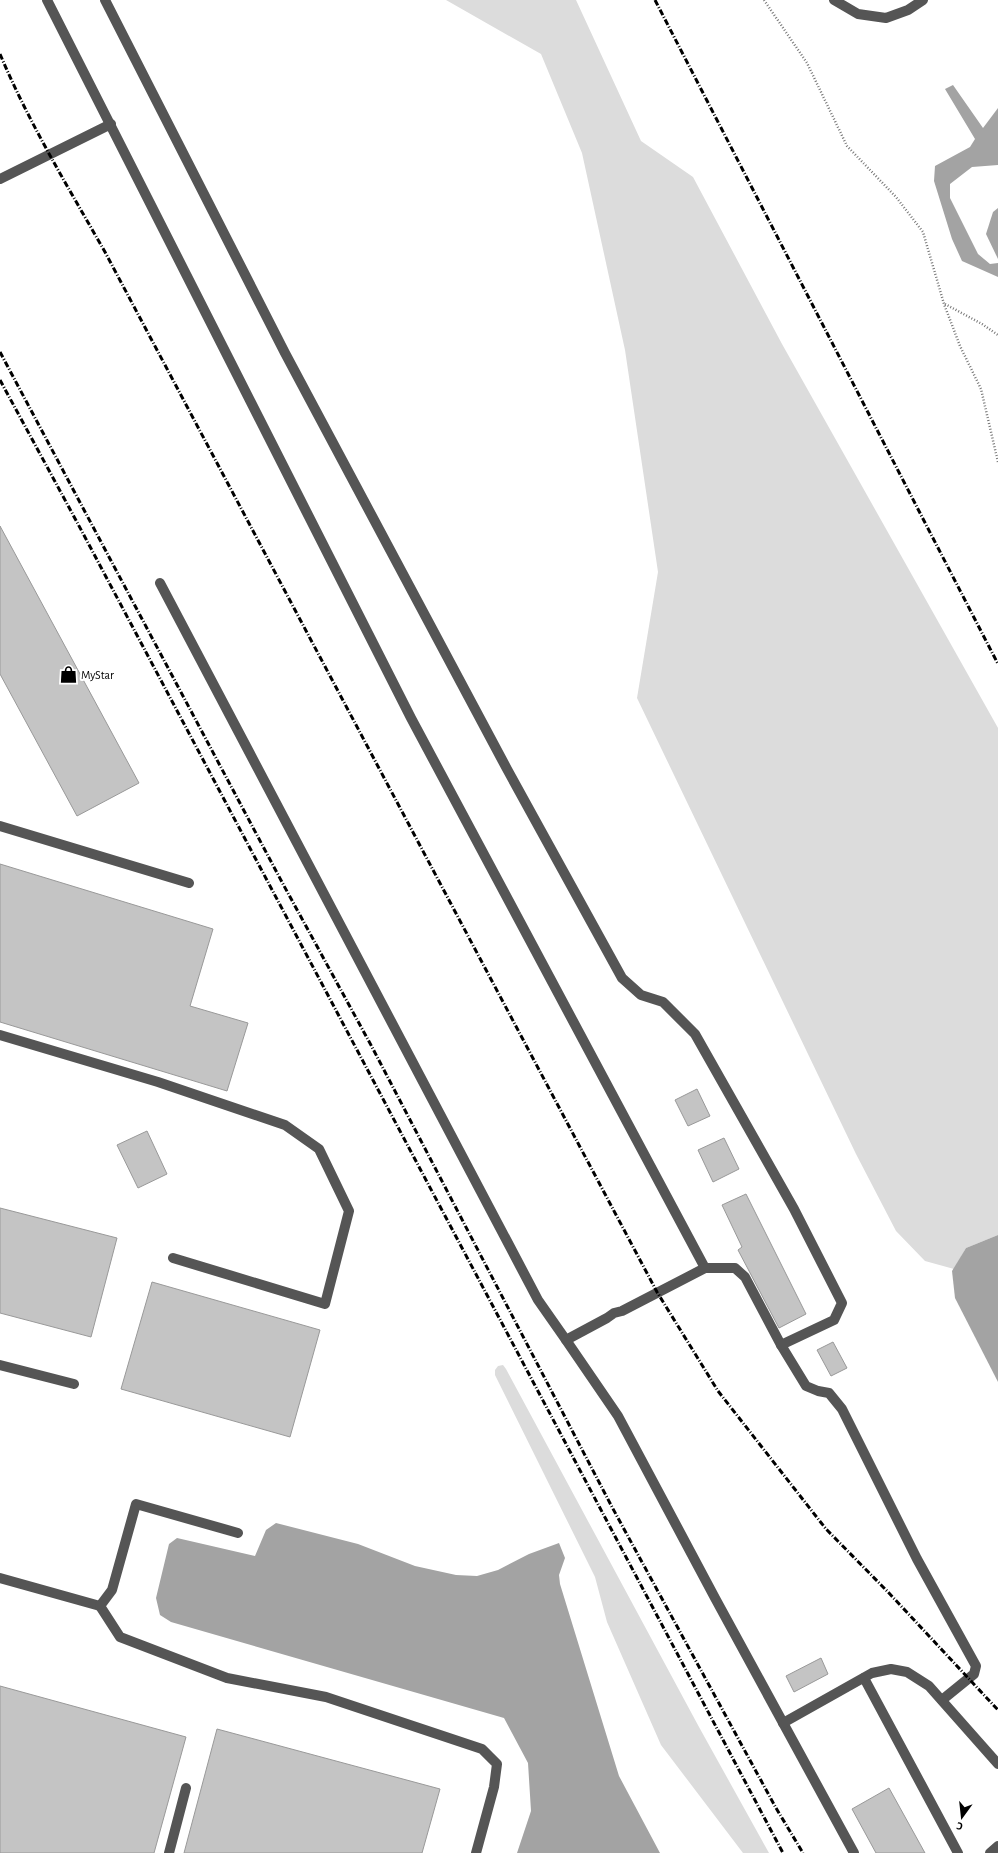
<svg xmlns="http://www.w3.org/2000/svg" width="998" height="1853" font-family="'Alegreya Sans',sans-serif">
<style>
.green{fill:#dcdcdc}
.water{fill:#a3a3a3}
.building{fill:#c4c4c4;stroke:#999}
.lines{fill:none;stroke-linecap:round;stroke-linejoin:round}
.path{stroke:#777;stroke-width:2.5;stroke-dasharray:1 2;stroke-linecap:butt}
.minor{stroke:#555;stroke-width:10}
.rail{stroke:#000;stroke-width:3;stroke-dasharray:6 2 1 2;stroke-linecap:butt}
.labels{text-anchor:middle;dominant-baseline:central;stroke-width:4;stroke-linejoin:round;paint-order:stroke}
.poi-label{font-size:12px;fill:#000;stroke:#fff;text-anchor:start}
</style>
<rect width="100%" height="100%" fill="#fff"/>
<!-- green -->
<g class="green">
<path d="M 446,0 L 576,0 L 641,141 L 693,177 L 782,344 L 998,728 L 998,1235 L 966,1248 L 954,1269 L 925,1261 L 896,1231 L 856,1154 L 637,698 L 658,572 L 625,350 L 582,153 L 541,54 Z"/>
<path d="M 503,1365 L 506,1369 L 699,1727 L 769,1853 L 743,1853 L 661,1745 L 607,1622 L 595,1577 L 495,1375 L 495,1370 L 498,1366 Z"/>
</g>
<!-- water -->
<g class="water">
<path d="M 953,85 L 983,128 L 998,108 L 998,165 L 972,167 L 950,184 L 950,198 L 978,254 L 990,264 L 998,263 L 998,277 L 962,261 L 952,239 L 934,181 L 935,166 L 970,147 L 975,139 L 945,89 Z"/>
<path d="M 998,208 L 998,259 L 986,234 L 993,212 Z"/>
<path d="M 998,1235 L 998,1382 L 955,1298 L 952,1271 L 966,1248 Z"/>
<path d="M 276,1523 L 358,1544 L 415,1566 L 456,1575 L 477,1576 L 498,1570 L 529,1554 L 559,1543 L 565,1558 L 559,1575 L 560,1584 L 619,1776 L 660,1853 L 517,1853 L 531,1811 L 528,1763 L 504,1718 L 171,1622 L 160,1615 L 156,1598 L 169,1544 L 177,1538 L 255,1556 L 266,1530 Z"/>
</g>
<!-- building -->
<g class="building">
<path d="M 0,526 L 139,783 L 77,816 L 0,674 Z"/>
<path d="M 0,864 L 213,929 L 190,1006 L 248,1023 L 227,1091 L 0,1022 Z"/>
<path d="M 697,1089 L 710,1116 L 688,1126 L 675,1100 Z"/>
<path d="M 147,1131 L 167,1174 L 138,1188 L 117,1145 Z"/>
<path d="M 724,1138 L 739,1169 L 713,1182 L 698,1150 Z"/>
<path d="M 746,1194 L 806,1314 L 779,1328 L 738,1250 L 742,1247 L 722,1205 Z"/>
<path d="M 0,1208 L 117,1238 L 91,1337 L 0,1313 Z"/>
<path d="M 152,1282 L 320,1330 L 290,1437 L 121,1389 Z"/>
<path d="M 833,1342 L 847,1368 L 831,1376 L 817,1350 Z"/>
<path d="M 821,1658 L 828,1674 L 794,1692 L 786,1676 Z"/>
<path d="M 0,1686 L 186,1737 L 154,1853 L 0,1853 Z"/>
<path d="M 217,1729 L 440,1789 L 422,1853 L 184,1853 Z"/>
<path d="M 889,1788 L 925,1853 L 876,1853 L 852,1809 Z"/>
</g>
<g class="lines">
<!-- path -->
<g class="path">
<path d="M 764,0 L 807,63 L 847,146 L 896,197 L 923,232 L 944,304 L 960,346 L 981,389 L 998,462"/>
<path d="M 945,304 L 982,324 L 998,335"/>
</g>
<!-- minor -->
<g class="minor">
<path d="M 47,0 L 411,718 L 705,1268 L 735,1268 L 745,1277 L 781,1345 L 806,1386 L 818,1391 L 829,1393 L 842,1409 L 917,1559 L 976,1666 L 974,1674 L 942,1700"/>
<path d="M 105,0 L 285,353 L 507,769 L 622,978 L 641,995 L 663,1002 L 695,1034 L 794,1209 L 842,1303 L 834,1320 L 781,1345"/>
<path d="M 834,0 L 858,14 L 886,18 L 908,10 L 923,0"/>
<path d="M 0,179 L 111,124"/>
<path d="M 160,583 L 538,1300 L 566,1340 L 607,1318 L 614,1313 L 622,1311 L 705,1268"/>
<path d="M 0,826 L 189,883"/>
<path d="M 0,1035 L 158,1082 L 285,1125 L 319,1149 L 349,1211 L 325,1304 L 173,1258"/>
<path d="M 566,1340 L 618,1416 L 715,1598 L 854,1853"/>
<path d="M 0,1365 L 74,1384"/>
<path d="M 0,1578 L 100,1606 L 112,1590 L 136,1504 L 238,1533"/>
<path d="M 100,1606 L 120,1637 L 227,1678 L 326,1697 L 482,1749 L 497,1764 L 494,1787 L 476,1853"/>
<path d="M 864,1678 L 958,1853"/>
<path d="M 783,1723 L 872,1673 L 891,1669 L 907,1672 L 929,1686 L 998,1764"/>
<path d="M 169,1853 L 186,1788"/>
<path d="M 990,1853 L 998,1846"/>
</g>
<!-- rail -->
<g class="rail">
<path d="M 655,0 L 998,664"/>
<path d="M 0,54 C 29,123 68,187 105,252 L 657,1292 L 718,1391 L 826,1529 L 888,1592 L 998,1710"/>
<path d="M 0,352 L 283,884 L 372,1047 L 612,1507 L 776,1808 L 803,1853"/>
<path d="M 0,380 L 78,524 L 783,1853"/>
</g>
</g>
<!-- icons -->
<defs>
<symbol id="shop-bare" viewBox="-9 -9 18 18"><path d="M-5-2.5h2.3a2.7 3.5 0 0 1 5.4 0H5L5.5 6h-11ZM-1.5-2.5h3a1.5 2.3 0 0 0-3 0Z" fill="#000" stroke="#fff" stroke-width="2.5" paint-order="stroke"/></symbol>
</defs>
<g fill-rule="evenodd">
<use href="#shop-bare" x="56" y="662" width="25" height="25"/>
</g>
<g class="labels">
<!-- poi labels -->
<g class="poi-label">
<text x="81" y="675">MyStar</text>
</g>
</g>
<!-- north arrow -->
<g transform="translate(962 1817) rotate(195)" stroke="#ffffff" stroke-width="3" paint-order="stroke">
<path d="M0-3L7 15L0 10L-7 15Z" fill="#000000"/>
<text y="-6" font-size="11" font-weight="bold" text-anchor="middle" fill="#000000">С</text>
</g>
</svg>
